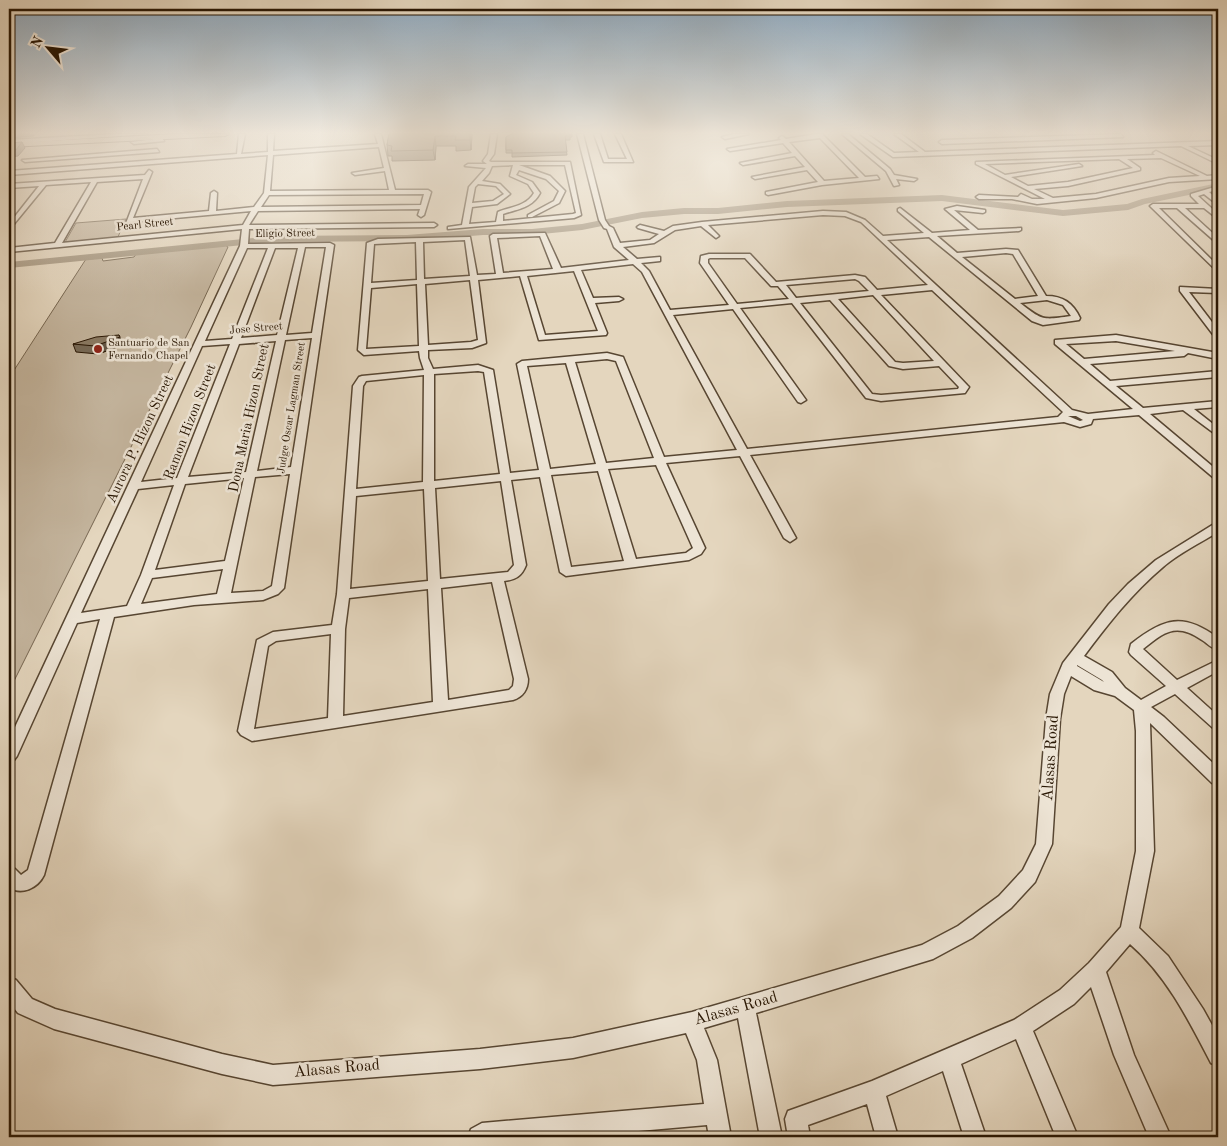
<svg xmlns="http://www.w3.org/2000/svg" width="1227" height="1146" font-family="'Old Standard TT',serif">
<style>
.green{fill:#c4b59e;stroke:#766650}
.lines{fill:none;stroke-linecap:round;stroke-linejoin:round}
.river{fill:#a4957e;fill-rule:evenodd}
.minor-casing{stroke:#574632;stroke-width:3}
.highway-casing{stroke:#281603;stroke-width:2}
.minor{fill:#ede4d5;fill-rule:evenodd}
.highway{fill:#e4d6be;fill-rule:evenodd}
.wall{fill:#776956;stroke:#281603}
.shaded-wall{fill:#615546;stroke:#281603}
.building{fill:#8a7a64;stroke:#281603}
.poi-dot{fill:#8f2418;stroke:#ede4d5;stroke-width:2}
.labels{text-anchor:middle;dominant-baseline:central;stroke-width:5;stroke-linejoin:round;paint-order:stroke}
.far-street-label{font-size:11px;fill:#281603;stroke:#ede4d5}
.far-poi-label{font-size:11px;fill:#281603;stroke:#ede4d5;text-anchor:start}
.street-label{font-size:14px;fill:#281603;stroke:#ede4d5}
.near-street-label{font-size:16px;fill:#281603;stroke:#ede4d5}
</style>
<rect width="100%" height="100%" fill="#e4d6be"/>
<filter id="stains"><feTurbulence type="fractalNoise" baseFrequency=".004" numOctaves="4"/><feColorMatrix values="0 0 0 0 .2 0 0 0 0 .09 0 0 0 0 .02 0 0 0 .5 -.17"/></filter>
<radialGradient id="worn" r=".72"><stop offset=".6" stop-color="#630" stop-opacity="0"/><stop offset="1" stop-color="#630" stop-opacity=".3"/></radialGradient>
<!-- green -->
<g class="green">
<path d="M 126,219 L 117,239 L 64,244 L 76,223 Z"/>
<path d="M 222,243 L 228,247 L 191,327 L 9,691 L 9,378 L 86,259 L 102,258 L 103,261 L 134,257 L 136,254 Z"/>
</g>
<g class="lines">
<!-- river -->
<path class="river" d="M 1218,183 L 1218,189 L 1145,204 L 1128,210 L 1063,216 L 942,201 L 787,207 L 718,214 L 684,214 L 642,218 L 582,230 L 532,235 L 483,235 L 407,241 L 274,242 L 9,268 L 9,262 L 274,236 L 407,235 L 483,229 L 532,229 L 582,224 L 642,212 L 684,208 L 718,208 L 787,201 L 942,195 L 1063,210 L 1127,204 L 1142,199 Z"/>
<defs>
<g id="minor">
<path d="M 116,134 L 147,134 L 9,144 L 9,140 Z"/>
<path d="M 239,134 L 245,134 L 241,154 L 268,152 L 268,134 L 274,134 L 273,151 L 378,144 L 375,134 L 381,134 L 395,190 L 428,190 L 431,192 L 424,215 L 421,217 L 418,215 L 420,209 L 258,211 L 249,225 L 434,223 L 437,225 L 434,227 L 249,229 L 248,244 L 330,243 L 334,245 L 284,588 L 278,594 L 263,600 L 194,605 L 114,617 L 44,875 C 38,888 21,896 9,887 L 9,867 L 15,869 L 21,875 L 28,870 L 100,619 L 77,623 L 17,756 L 14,760 L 9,762 L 9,740 L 240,246 L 242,229 L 9,252 L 9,248 L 55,243 L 91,182 L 46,185 L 9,230 L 9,224 L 39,186 L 9,188 L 9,184 L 145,175 L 149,170 L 152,172 L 133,218 L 209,211 L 211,193 L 214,191 L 217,193 L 216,211 L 254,207 L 264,193 L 268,155 L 9,175 L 9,171 L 237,154 ZM 379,147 L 384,168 L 352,173 L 355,175 L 385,171 L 389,190 L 270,191 L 273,155 ZM 143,179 L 125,226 L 129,226 L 132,222 L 251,211 L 243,225 L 62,243 L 97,182 ZM 424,194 L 421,205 L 261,207 L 269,195 ZM 305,247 L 326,247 L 312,333 L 286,335 ZM 247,248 L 268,248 L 232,339 L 205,341 ZM 275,248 L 298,248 L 277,335 L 241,338 ZM 312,338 L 291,467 L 257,471 L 285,340 ZM 276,341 L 246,472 L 188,477 L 239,344 ZM 230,344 L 177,478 L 141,482 L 202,346 ZM 290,474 L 272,586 L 263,591 L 231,593 L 255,477 ZM 244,478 L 225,561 L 155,570 L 185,484 ZM 174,485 L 141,575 L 127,606 L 81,613 L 138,489 ZM 223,569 L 217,594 L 141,604 L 152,578 Z"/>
<path d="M 491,134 L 497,134 L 494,154 L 489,161 L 491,162 L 570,162 L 581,215 L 574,218 L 448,229 L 448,227 L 462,225 L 469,187 L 486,168 L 465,166 L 468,164 L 487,164 L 483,161 L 488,154 ZM 513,165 L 510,176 L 528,184 L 534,193 C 527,206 510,207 498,212 L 496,222 L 469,224 L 472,207 L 497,204 L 510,194 L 500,184 L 482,181 L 489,173 L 492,166 ZM 519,165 L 565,165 L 576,213 L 573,214 L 503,221 L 503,214 C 518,209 532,208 540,193 L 532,182 L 516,175 L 519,170 L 546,179 L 559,191 L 554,201 L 528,215 L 528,217 L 532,217 L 559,203 L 565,191 L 550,176 ZM 478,184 L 496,186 L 504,194 L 493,201 L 472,203 L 475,187 Z"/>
<path d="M 577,134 L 583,134 L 605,220 L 609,226 L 613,228 L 620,243 L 650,240 L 659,234 L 638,228 L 637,227 L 640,225 L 664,231 L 673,226 L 702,222 L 823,211 L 846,212 L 865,220 L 883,236 L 924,233 L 898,211 L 898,209 L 900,208 L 932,233 L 970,230 L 945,209 L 957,206 L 985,210 L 985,212 L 983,213 L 954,210 L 978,230 L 1021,228 L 1021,230 L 1019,231 L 937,236 L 957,253 L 1006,249 L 1018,250 L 1046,296 C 1063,296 1073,303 1080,318 L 1079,320 L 1043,325 L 1032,321 L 929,237 L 887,240 L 1072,410 L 1088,414 L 1133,409 L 1055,344 L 1055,340 L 1116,335 L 1218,353 L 1218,359 L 1188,353 L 1184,356 L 1090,364 L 1110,381 L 1218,371 L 1218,377 L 1116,386 L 1143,408 L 1218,401 L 1218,407 L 1194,409 L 1218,428 L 1218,436 L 1183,410 L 1150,414 L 1218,471 L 1218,479 L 1214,478 L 1139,415 L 1093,419 L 1091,424 L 1080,427 L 1064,422 L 750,455 L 796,538 L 790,542 L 784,538 L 740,456 L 666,463 L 705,548 L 701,554 L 689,560 L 566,576 L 560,572 L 540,477 L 511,480 L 526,565 C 522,576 515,580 504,581 L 528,679 C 528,689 523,697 513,700 L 252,741 L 241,735 L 238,731 L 257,640 L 273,632 L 332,625 L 337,594 L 353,386 L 359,377 L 362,376 L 424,370 L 420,358 L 419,351 L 364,355 L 358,350 L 367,243 L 378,239 L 470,237 L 477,275 L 496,274 L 490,236 L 493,234 L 545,233 L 561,268 L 629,260 L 614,247 L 607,229 L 604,228 L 599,220 ZM 823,215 L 845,216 L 861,222 L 928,285 L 877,290 L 865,277 L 855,275 L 776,282 L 750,254 L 709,254 L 701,256 L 700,263 L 729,305 L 670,310 L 649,271 L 641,263 L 660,261 L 660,257 L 637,259 L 623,247 L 654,243 L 675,230 L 701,226 L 716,238 L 719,236 L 708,225 ZM 540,236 L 553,269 L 503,273 L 497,238 ZM 465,240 L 470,276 L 424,279 L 423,242 ZM 416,242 L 417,280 L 371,283 L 374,244 ZM 1006,253 L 1013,254 L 1038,296 L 1015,299 L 962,257 ZM 710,258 L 745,258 L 771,286 L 778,286 L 789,299 L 737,304 L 708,263 L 708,259 ZM 633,264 L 642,272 L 737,450 L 664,457 L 623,357 L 607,353 L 522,361 L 517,364 L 539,470 L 510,473 L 493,370 L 478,365 L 433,369 L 428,358 L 428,350 L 472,348 L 486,343 L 478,280 L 520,276 L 539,340 L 606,335 L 607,333 L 595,303 L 619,301 L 623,299 L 619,297 L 593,298 L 581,270 ZM 574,271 L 598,331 L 545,335 L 527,276 ZM 855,279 L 859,281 L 869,291 L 796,298 L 786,285 ZM 470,280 L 478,340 L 471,342 L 428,345 L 425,284 ZM 417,284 L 419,346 L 366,349 L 371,288 ZM 932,290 L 1063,412 L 1058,417 L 747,449 L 673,315 L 733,309 L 798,402 L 801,403 L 806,400 L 740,308 L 792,303 L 866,398 L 881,401 L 965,393 L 969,387 L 967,385 L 881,295 ZM 873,295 L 934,361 L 903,363 L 895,362 L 838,299 ZM 830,300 L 889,366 L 903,369 L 939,366 L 959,387 L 958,389 L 881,395 L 872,394 L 800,303 ZM 1047,300 L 1063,305 L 1071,316 C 1043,320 1043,321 1020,303 ZM 1116,341 L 1175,351 L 1084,359 L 1066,344 ZM 607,359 L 616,361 L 654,458 L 606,463 L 575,362 ZM 566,363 L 596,464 L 550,469 L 527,366 ZM 478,371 L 484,372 L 500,474 L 434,481 L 434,374 ZM 424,375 L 423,482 L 356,489 L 363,386 L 366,381 ZM 1068,416 L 1076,416 L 1083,420 L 1080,421 ZM 656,465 L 693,548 L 686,553 L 636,559 L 608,469 ZM 598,471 L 624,561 L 571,567 L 551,475 ZM 501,481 L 514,565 L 508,572 L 440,579 L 435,488 ZM 424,489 L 428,581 L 350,589 L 356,496 ZM 492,582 L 514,679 L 513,686 L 509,690 L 448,700 L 441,588 ZM 428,589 L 433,702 L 343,716 L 345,629 L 349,598 ZM 331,634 L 328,718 L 254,729 L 268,646 L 276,641 Z"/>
<path d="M 594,134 L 600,134 L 608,159 L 627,159 L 615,134 L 621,134 L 633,162 L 604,162 Z"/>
<path d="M 734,134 L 749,134 L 725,139 L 722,137 Z"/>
<path d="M 816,134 L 822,134 L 865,177 L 877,176 L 879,179 L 822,185 L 768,195 L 766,194 L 766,192 L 818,182 L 807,170 L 755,179 L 752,177 L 805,167 L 795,156 L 743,165 L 740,163 L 792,153 L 783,143 L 730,151 L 727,149 L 781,140 L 779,138 L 782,136 L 786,139 ZM 820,138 L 859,178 L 824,181 L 789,142 Z"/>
<path d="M 842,134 L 848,134 L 890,169 L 894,175 L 917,179 L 914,181 L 896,179 L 899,185 L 894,186 L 886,171 Z"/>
<path d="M 860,134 L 867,134 L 894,153 L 919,152 L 894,134 L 901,134 L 925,152 L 1218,141 L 1218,145 L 1188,146 L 1218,160 L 1218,164 L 1181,146 L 893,157 Z"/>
<path d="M 1121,134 L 1123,137 L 942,144 L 939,142 L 942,140 Z"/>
<path d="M 162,138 L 164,141 L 134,144 L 131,142 Z"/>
<path d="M 157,149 L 159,152 L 25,162 L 22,160 Z"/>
<path d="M 1156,151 L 1207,176 L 1218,175 L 1218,179 L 1169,182 L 1096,198 L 1037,204 L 1012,199 L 979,199 L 976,197 L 979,195 L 1018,197 L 1021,194 L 1032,199 L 1045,199 L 976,164 L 976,162 L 1155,155 L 1153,153 ZM 1161,158 L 1200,176 L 1169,178 L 1096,194 L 1053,198 L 1034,189 L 1068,186 L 1140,170 L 1140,168 L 1127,159 ZM 1119,159 L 1133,168 L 1068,182 L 1028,186 L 1011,177 L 1082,166 L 1079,164 L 1005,175 L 985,164 Z"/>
<path d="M 1218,186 L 1218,190 L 1209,192 L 1218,200 L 1218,205 L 1204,194 L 1198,196 L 1218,214 L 1218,219 L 1204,208 L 1185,208 L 1218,238 L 1218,244 L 1177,208 L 1159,208 L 1218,266 L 1218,272 L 1150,206 L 1153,204 L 1199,204 L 1191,196 L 1191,194 Z"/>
<path d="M 1180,287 L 1218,289 L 1218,293 L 1189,292 L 1218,330 L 1218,338 L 1215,337 L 1180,291 Z"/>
<path d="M 1214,524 L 1218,524 L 1218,532 C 1200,543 1179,553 1163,567 C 1132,593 1108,624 1084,656 L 1112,672 L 1125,688 L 1141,700 L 1166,686 L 1131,655 L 1129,652 L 1131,644 C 1164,618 1183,612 1218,638 L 1218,650 C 1211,648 1207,643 1202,640 C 1176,622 1164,632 1143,649 L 1177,680 L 1218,660 L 1218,671 L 1187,688 L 1218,716 L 1218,730 L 1213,728 L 1175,694 L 1151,707 L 1164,717 L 1218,768 L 1218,784 L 1212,783 L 1150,723 L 1154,851 L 1139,928 L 1168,956 L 1203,1009 L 1218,1036 L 1218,1066 L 1211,1063 C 1189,1021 1167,976 1130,944 L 1106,972 L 1134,1055 L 1171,1137 L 1149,1137 L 1114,1055 L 1091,987 L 1074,1004 L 1033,1031 L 1078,1137 L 1056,1137 L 1016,1039 L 961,1064 L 986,1137 L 964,1137 L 943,1071 L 886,1096 L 898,1137 L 876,1137 L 867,1104 L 808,1125 L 810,1137 L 788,1137 L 785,1119 L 788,1111 L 872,1081 L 1014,1020 L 1060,990 L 1089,963 L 1121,927 L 1136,851 L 1136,731 L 1134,710 L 1115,696 L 1094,690 L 1071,676 L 1064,694 L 1060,719 L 1052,844 L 1035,882 L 1011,908 L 972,938 L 933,959 L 756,1013 L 782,1137 L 760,1137 L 738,1018 L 704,1028 L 717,1060 L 731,1137 L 709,1137 L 707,1125 L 570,1137 L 468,1137 L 471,1129 L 482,1123 L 704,1104 L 697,1060 L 686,1033 L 573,1058 L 480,1069 L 273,1085 L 222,1074 L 54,1029 L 18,1013 L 9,1002 L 9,977 L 16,980 L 32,999 L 55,1009 L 222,1054 L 273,1065 L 480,1049 L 573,1038 L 692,1012 L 922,945 L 958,926 L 999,896 L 1023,870 L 1036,844 L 1046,719 L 1050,694 L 1063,663 L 1109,604 L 1128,584 L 1156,560 ZM 1077,665 L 1102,680 L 1104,682 L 1077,666 Z"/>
</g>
<path id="highway" d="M 176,134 L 229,134 L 225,136 L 9,147 L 9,143 Z"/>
</defs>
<!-- minor casing -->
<use href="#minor" class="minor-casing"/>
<!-- highway casing -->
<use href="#highway" class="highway-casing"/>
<!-- minor -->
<use href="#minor" class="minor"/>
<!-- highway -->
<use href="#highway" class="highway"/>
</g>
<!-- wall -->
<g class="wall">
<path d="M 389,134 L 472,134 L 471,150 L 456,151 L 456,146 L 436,146 L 435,160 L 392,161 L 392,156 L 388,156 L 387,145 Z"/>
<path d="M 512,134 L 572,134 L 572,137 L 570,137 L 570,140 L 565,140 L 567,155 L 512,157 L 512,153 L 506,153 L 506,137 Z"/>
<path d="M 123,343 L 123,345 L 98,354 L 76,352 L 73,344 Z"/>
</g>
<!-- shaded-wall -->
<g class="shaded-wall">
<path d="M 9,134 L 33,134 L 34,136 L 9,138 Z"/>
<path d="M 470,134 L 472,134 L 471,150 L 470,140 Z"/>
<path d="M 435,136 L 436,146 L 435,160 L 433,150 Z"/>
<path d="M 22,142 L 25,148 L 18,156 L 9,157 L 9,150 Z"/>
<path d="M 119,335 L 123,345 L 98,354 L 95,346 Z"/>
</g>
<!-- building -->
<g class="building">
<path d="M 389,134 L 470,134 L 470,140 L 455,140 L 456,136 L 435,136 L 433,150 L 391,151 L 392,146 L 387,145 Z"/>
<path d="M 512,134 L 570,134 L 570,136 L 565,136 L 567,152 L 512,153 L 512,150 L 506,150 L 506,137 Z"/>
<path d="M 22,142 L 16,150 L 9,150 L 9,146 L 11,143 Z"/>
<path d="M 119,335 L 120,337 L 95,346 L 73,344 L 96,337 Z"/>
</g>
<!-- sky -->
<linearGradient id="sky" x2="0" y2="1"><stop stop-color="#8da8be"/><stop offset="0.45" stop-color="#f3ede2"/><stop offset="1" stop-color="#f3ede2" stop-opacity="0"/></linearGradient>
<rect width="1227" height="295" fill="url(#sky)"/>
<!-- markers -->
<circle class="poi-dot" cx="98" cy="349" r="5"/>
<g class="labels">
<!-- far-street labels -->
<g class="far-street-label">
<text transform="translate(145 225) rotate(-6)">Pearl Street</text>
<text transform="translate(285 234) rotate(-1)">Eligio Street</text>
<text transform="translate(256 329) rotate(-5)">Jose Street</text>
<text transform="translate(292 408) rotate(-81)">Judge Oscar Lagman Street</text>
</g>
<!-- far-poi labels -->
<g class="far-poi-label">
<text x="108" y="343">Santuario de San<tspan x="108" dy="13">Fernando Chapel</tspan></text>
</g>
<!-- street labels -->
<g class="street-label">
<text transform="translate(249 418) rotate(-78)">Dona Maria Hizon Street</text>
<text transform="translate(190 422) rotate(-69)">Ramon Hizon Street</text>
<text transform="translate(140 439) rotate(-65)">Aurora P. Hizon Street</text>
</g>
<!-- near-street labels -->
<g class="near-street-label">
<text transform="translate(1051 758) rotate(-86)">Alasas Road</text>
<text transform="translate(736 1009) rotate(-16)">Alasas Road</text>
<text transform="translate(337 1069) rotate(-5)">Alasas Road</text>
</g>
</g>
<!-- margin -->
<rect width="1227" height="1146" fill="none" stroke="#e4d6be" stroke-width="30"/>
<rect x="10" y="10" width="1207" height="1126" fill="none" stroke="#281603" stroke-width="2.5"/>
<rect x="15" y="15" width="1197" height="1116" fill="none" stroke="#281603"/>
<!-- north arrow -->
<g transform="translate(48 48) rotate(298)" stroke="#ede4d5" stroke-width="4" paint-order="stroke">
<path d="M0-4L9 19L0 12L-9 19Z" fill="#281603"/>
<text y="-8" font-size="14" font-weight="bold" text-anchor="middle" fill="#281603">N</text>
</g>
<rect width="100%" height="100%" filter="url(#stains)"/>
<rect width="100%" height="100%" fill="url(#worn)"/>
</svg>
